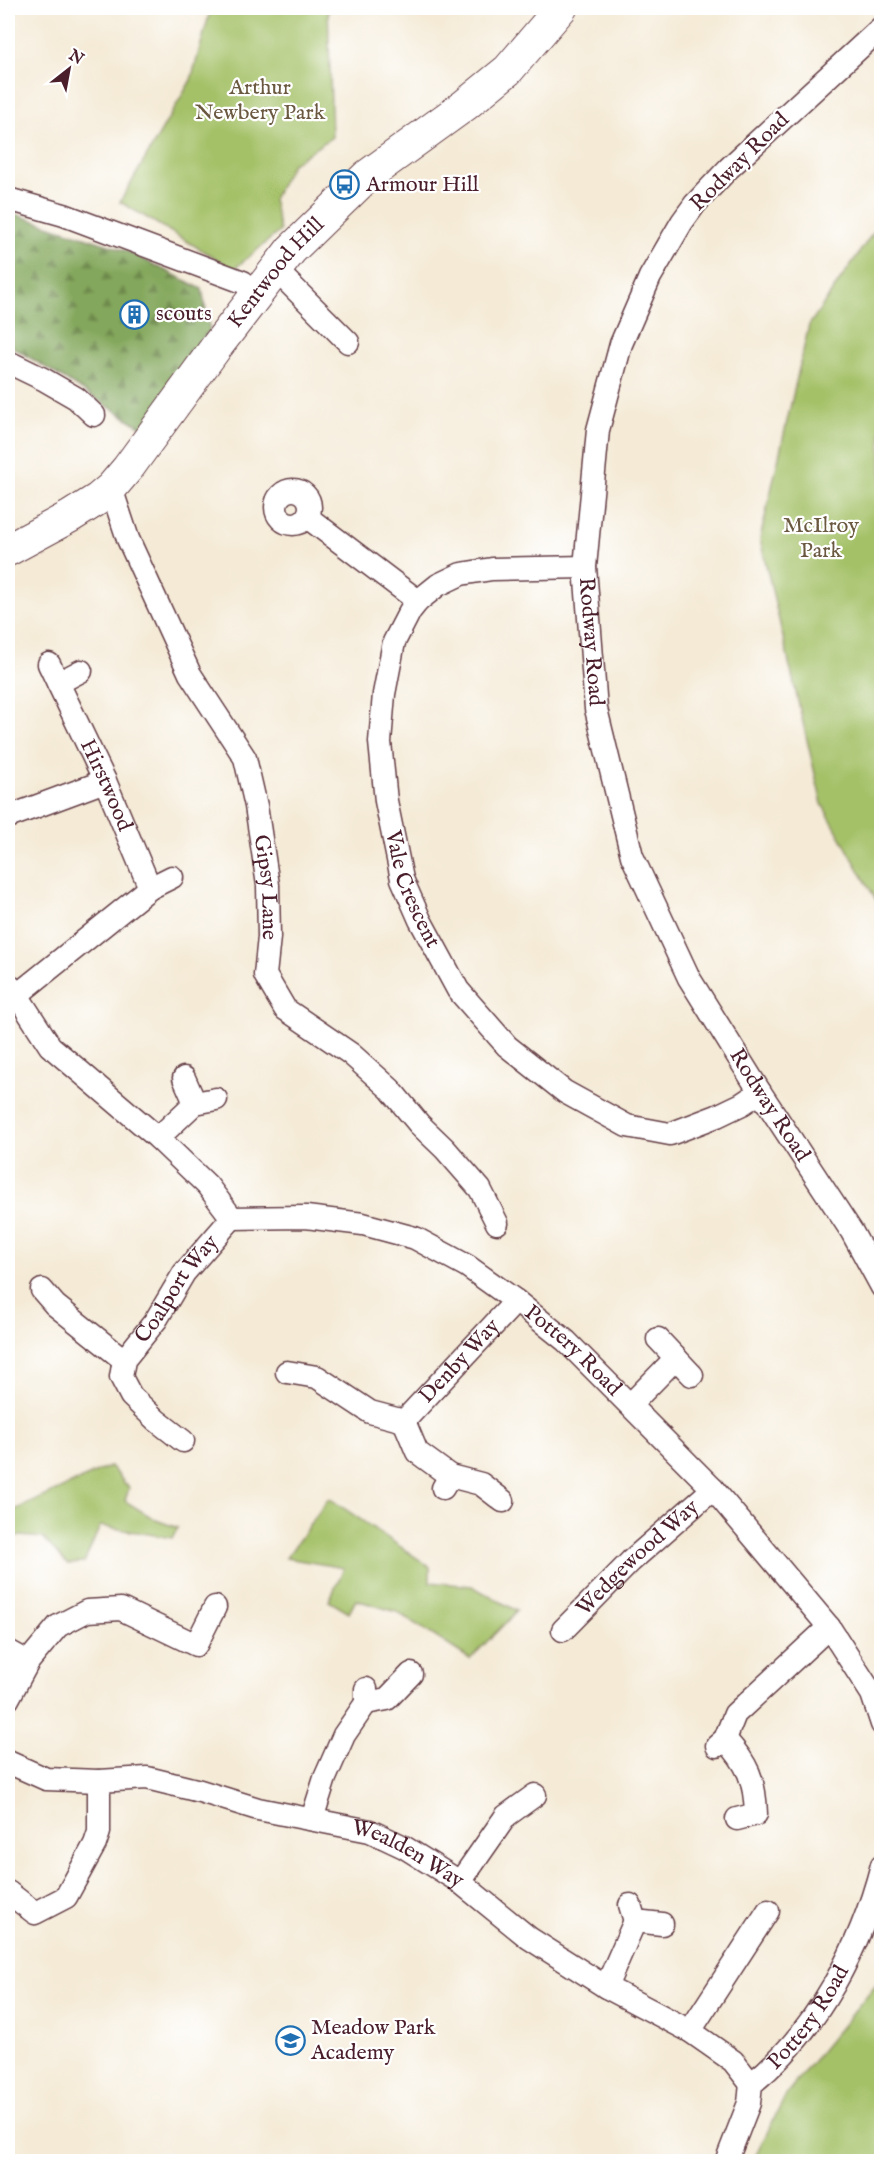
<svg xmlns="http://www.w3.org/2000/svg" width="889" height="2169" font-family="'IM FELL English',serif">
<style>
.forest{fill:url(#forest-firs);stroke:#666344;stroke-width:1.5}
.park{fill:#a4c168;stroke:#77704a;stroke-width:1.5}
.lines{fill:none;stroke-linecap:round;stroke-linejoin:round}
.street-casing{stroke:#643d45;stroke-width:25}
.secondary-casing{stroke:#643d45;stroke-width:34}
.street{stroke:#fff;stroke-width:22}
.secondary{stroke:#fff;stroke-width:32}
.labels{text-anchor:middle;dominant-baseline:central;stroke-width:4.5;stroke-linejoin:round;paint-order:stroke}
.park-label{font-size:22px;fill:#6a5840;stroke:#fff}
.street-label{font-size:22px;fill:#4a1f2b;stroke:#fff}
.poi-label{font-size:22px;fill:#4a1f2b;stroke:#fff;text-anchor:start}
</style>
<defs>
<pattern id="forest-firs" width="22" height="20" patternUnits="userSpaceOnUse" patternTransform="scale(1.5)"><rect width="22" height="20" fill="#83a75c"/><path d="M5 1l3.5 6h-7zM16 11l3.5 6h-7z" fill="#6d874c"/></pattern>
</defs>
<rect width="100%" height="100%" fill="#fff"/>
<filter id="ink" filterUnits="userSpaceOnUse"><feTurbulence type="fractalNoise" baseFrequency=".0167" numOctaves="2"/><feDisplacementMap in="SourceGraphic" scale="12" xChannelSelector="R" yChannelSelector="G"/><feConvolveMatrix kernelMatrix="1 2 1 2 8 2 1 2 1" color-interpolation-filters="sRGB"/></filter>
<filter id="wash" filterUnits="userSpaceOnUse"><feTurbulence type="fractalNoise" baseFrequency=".008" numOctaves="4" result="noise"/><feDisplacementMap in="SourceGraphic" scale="24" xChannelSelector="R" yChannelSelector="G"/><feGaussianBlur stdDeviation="1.35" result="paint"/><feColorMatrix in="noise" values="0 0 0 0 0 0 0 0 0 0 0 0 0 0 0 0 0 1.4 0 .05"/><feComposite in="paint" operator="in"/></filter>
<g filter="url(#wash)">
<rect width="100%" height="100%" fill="#f4ead6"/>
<!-- forest -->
<path class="forest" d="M 8,212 L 127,251 L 202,289 L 210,331 L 146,430 L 8,344 Z"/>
<!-- park -->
<g class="park">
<path d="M 211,8 L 328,8 L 332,137 L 292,164 L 273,199 L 280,231 L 234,269 L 120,202 L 191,80 Z"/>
<path d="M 881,224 L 881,909 L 822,804 L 760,539 L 809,325 L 870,237 Z"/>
<path d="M 110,1466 L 129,1488 L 125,1501 L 156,1520 L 178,1528 L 172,1538 L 100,1526 L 84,1563 L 67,1564 L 43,1538 L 10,1535 L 8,1526 L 8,1513 Z"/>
<path d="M 329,1498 L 430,1567 L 430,1582 L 472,1586 L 517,1611 L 470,1659 L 397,1612 L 356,1600 L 349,1613 L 329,1601 L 344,1568 L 286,1558 Z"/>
<path d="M 881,1978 L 881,2161 L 753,2161 L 787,2093 Z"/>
</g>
</g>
<g filter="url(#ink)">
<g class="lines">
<defs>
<g id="street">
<path id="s1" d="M 882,27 L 729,168 L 695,204 L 682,222 L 650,277 L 621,344 L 598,430 L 585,567 L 596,709 L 632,856 L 689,978 L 760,1092 L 852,1232 L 882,1287"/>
<path d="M 8,199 L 64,215 L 243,282 L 257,293"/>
<path d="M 275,269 L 348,342"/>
<path d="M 8,362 L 43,379 L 76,398 L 94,415"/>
<path id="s2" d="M 111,488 L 128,539 L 190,674 L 245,758 L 256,806 L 268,885 L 269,937 L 265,975 L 285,1009 L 351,1054 L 390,1089 L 419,1124 L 445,1149 L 480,1189 L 497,1223"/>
<circle cx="293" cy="507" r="17"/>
<path d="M 307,517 L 418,601"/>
<path id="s3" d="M 585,567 L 492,569 L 461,574 L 438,585 L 418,601 L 410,611 L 394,642 L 384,694 L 380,742 L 386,801 L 402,879 L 420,920 L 458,990 L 507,1046 L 565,1092 L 627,1126 L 670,1134 L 717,1116 L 742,1104 L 760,1092"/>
<path id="s4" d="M 49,664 L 105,781 L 150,888"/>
<path d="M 58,683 L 81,671"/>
<path d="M 8,817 L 105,781"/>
<path d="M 8,984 L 17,995 L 50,1046 L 158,1138 L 207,1185 L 232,1218"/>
<path d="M 17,995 L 150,888 L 172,877"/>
<path d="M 184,1078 L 195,1103"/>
<path d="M 158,1138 L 195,1103 L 216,1099"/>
<path id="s5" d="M 232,1218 L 306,1217 L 363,1224 L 415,1238 L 467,1266 L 516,1301 L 566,1341 L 713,1489 L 829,1627 L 872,1694 L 882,1724"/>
<path d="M 42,1290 L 55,1305 L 124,1360"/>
<path d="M 658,1339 L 692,1375"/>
<path d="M 287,1372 L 317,1377 L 370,1412 L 404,1421"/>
<path d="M 630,1405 L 676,1358"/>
<path id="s6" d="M 183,1441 L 156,1420 L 131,1396 L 121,1377 L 124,1360 L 156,1320 L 184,1273 L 232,1218"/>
<path id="s7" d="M 450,1476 L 417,1452 L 404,1421 L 516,1301"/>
<path d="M 443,1488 L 450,1476 L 481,1484 L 503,1501"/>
<path id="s8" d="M 563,1630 L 631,1561 L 713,1489"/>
<path d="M 8,1651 L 28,1662"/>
<path d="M 366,1689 L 366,1703 L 387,1699 L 411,1674"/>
<path d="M 8,1699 L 28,1662 L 58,1626 L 87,1611 L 121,1609 L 196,1645 L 215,1607"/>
<path d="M 725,1739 C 748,1764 755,1780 756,1814 L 737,1819"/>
<path d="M 717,1746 L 725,1739 L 735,1714 L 829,1627"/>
<path id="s9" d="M 8,1762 L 46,1779 L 99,1781 L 147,1778 L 200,1791 L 258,1809 L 370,1831 L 404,1847 L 460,1882 L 529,1938 L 606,1987 L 690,2031 L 733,2061 L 751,2084"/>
<path d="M 312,1819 L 325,1778 L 344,1735 L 366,1703"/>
<path d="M 460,1882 L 506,1816 L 535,1795"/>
<path d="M 8,1892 L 35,1913 L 66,1897 L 95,1844 L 99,1832 L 99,1781"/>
<path d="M 630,1905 L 635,1921 L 662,1924"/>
<path d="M 606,1987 L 635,1921"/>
<path d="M 690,2031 L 768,1911"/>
<path id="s10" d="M 726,2162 L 749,2103 L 751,2084 C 818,2031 861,1946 882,1865"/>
</g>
<g id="secondary">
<path id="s11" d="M 8,550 L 71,516 L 98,499 L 111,488 L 128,468 L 217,346 L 291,250 L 367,176 L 465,105 L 508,70 L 561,8"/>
</g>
</defs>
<!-- street casing -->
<use href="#street" class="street-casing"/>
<!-- secondary casing -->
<use href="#secondary" class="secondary-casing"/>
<!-- street -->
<use href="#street" class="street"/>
<!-- secondary -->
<use href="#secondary" class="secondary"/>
</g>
</g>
<!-- icons -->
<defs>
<symbol id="bus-ring" viewBox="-11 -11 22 22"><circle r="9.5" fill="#fff" stroke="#1f6fb2" stroke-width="1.5"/><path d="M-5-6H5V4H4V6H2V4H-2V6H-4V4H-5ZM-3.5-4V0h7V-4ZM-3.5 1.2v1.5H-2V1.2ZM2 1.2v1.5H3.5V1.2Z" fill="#1f6fb2"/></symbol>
<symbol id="building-ring" viewBox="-11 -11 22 22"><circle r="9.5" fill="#fff" stroke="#1f6fb2" stroke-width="1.5"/><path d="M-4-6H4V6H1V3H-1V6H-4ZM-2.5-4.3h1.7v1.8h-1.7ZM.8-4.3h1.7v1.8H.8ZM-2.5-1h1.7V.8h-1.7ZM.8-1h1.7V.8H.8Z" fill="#1f6fb2"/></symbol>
<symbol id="school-ring" viewBox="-11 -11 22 22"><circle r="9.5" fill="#fff" stroke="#1f6fb2" stroke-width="1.5"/><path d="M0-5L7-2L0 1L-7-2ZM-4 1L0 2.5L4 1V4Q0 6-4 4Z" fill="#1f6fb2"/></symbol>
</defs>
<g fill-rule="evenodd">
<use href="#bus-ring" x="328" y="168" width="33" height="33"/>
<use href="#building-ring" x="118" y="298" width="33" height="33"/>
<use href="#school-ring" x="274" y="2024" width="33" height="33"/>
</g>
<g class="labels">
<!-- park labels -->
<g class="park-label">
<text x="260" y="88">Arthur<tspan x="260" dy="25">Newbery Park</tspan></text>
<text x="821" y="526">McIlroy<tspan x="821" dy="25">Park</tspan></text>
</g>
<!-- street labels -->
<g class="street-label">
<text transform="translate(740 162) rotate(-45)">Rodway Road</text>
<text stroke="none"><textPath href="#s11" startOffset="392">Kentwood Hill</textPath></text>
<text stroke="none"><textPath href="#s1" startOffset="718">Rodway Road</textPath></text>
<text stroke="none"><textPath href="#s4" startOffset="134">Hirstwood</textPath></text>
<text stroke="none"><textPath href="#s2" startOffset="434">Gipsy Lane</textPath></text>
<text stroke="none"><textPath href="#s3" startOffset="476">Vale Crescent</textPath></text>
<text stroke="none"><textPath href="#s1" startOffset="1222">Rodway Road</textPath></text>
<text stroke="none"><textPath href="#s6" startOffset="196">Coalport Way</textPath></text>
<text stroke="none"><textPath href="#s5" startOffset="380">Pottery Road</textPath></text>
<text stroke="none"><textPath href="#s7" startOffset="156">Denby Way</textPath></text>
<text stroke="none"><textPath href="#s8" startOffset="104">Wedgewood Way</textPath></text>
<text stroke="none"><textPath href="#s9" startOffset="416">Wealden Way</textPath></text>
<text stroke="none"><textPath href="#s10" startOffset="171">Pottery Road</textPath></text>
</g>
<!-- poi labels -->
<g class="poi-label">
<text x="366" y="185">Armour Hill</text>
<text x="156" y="314">scouts</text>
<text x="311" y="2028">Meadow Park<tspan x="311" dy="25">Academy</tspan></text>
</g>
</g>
<!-- margin -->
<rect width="889" height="2169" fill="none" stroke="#fff" stroke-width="30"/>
<!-- north arrow -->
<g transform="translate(69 69) rotate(31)" stroke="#ffffff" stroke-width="4.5" paint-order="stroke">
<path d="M0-4.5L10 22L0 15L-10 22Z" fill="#4a1f2b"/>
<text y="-9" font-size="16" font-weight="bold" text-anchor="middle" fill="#4a1f2b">N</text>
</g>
</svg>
